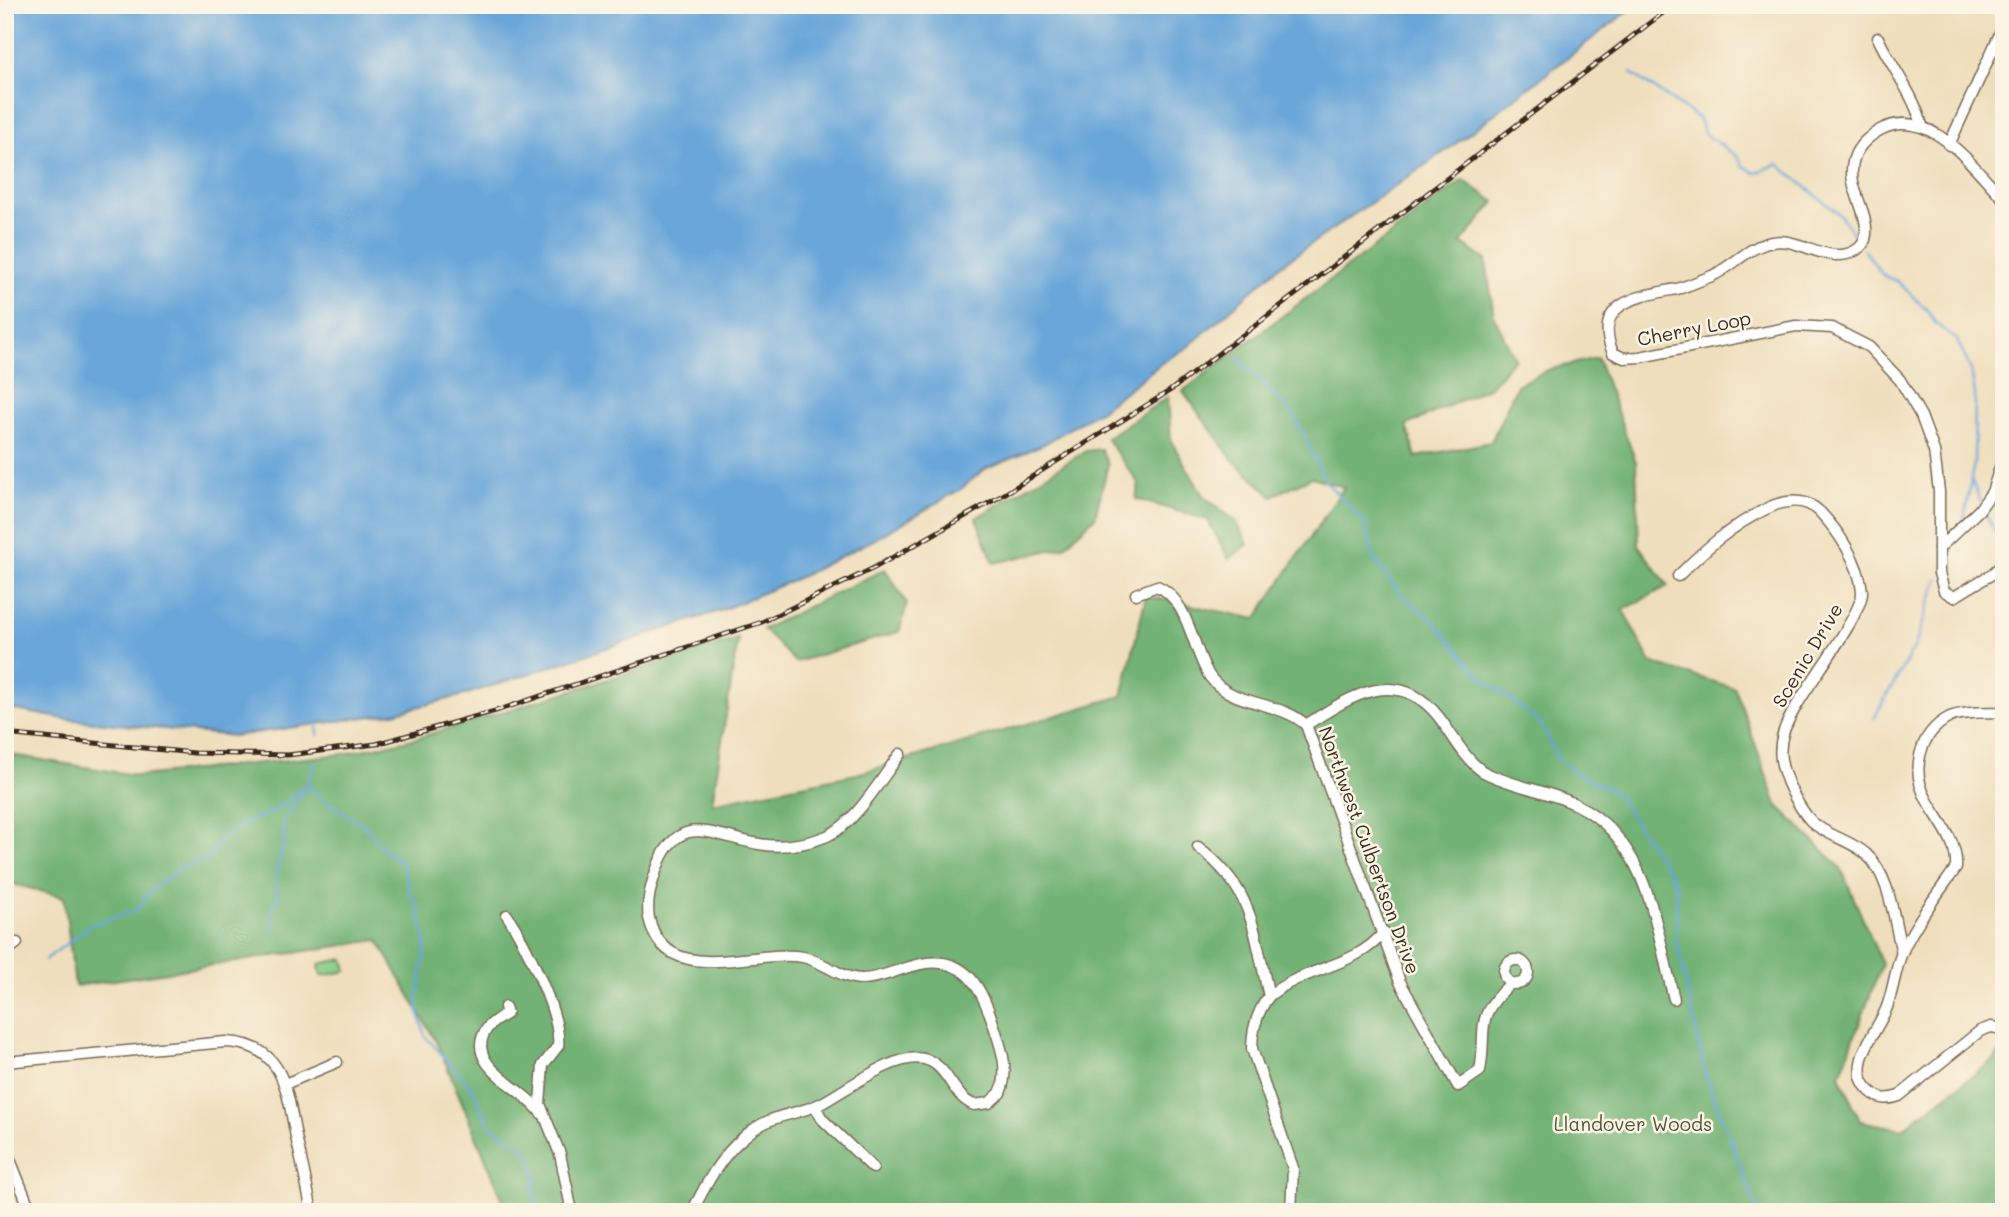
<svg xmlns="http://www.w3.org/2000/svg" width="2009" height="1217" font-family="Mali,sans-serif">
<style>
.green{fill:#8dd089;stroke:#647d54;stroke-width:2}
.forest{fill:#72b275;stroke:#566e4a;stroke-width:2}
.water{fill:#67a6d9;stroke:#51687c;stroke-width:2}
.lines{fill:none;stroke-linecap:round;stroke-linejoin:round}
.stream{stroke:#67a6d9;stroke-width:2.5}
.minor-casing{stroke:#7a6955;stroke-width:13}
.minor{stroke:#fff;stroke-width:10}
.rail-casing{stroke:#3b2a1e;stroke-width:5}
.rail{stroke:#fcf5e5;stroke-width:2.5;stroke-dasharray:8;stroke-linecap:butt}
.labels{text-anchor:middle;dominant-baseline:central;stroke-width:5;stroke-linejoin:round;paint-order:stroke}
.street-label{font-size:19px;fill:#3b2a1e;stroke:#fcf5e5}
.park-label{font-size:19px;fill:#505439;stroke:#fcf5e5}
</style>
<rect width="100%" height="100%" fill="#fcf5e5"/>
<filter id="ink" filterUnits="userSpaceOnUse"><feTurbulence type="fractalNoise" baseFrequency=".0143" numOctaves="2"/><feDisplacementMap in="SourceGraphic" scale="14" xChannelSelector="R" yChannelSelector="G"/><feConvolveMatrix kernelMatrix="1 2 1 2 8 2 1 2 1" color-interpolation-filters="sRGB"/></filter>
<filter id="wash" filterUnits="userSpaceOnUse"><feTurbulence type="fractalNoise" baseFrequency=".00686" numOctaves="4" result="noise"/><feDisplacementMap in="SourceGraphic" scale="28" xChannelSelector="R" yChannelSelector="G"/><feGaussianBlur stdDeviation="1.57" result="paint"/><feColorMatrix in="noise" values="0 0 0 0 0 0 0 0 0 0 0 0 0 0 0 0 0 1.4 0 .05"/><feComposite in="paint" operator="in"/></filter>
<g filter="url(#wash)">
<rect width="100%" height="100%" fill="#efdebc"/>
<!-- green -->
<path class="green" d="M 344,959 L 347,971 L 321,976 L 319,964 Z"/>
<!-- forest -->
<g class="forest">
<path d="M 1463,180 L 1495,202 L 1461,243 L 1486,260 L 1494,317 L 1515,358 L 1490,387 L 1407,425 L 1416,457 L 1491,442 L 1517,385 L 1548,370 L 1597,358 L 1636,462 L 1639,546 L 1668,586 L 1623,610 L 1651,663 L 1735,688 L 1777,805 L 1841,868 L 1882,964 L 1840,1075 L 1860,1121 L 1902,1129 L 1996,1058 L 2004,1046 L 2004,1212 L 508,1212 L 438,1045 L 378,940 L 75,986 L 64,897 L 5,882 L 5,754 L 140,776 L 343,754 L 414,739 L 738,639 L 712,803 L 857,774 L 1122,696 L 1146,596 L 1256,619 L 1344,487 L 1312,477 L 1272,496 L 1232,459 L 1183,391 Z"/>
<path d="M 1168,397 L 1171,441 L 1204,497 L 1236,521 L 1248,544 L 1229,559 L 1208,520 L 1136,499 L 1139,484 L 1106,438 Z"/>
<path d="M 1101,449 L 1108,464 L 1095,517 L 1064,547 L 994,563 L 976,518 L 1086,451 Z"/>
<path d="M 885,569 L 907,604 L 899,632 L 795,662 L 763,629 Z"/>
</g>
<!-- water -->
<path class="water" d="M 5,5 L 1636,5 L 1450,148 L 1281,265 L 1188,347 L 1163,362 L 1102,409 L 1044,444 L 985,469 L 961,489 L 873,540 L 802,576 L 722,610 L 464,695 L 394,713 L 234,736 L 65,719 L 5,708 Z"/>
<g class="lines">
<!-- stream -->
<g class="stream">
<path d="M 1631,73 L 1698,118 L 1705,134 L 1738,157 L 1742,165 L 1755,173 L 1778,164 L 1840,215 L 1857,238"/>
<path d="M 1864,249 L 1883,276 L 1897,281 L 1927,310 L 1936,324 L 1957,340 L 1971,370 L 1975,394 L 1974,463 L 1964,519"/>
<path d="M 1238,358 L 1294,415 L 1326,482 L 1365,523 L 1374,559 L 1400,594 L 1432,619 L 1479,675 L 1541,724 L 1557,758 L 1575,773 L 1615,792 L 1665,866 L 1676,885 L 1677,942 L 1705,1073 L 1758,1212"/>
<path d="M 1971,479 L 1981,502"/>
<path d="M 1983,509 L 2004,549"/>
<path d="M 1943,570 L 1958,535"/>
<path d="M 1874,718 L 1915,646 L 1938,579"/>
<path d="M 317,724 L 318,735"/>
<path d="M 316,761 L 307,785 L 321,798 L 364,825 L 385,851 L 401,861 L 410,892 L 419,910 L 426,947 L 417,1006 L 425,1036 L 472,1088 L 490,1126 L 519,1143 L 532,1159 L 536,1180 L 533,1190 L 540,1212"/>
<path d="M 273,933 L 271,912 L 278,897 L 275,878 L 284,843 L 284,821 L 305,788"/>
<path d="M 45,960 L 91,925 L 137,910 L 150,891 L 180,868 L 208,859 L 221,840 L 243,823 L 272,812 L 307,785"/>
</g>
</g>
</g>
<g filter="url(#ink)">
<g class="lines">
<defs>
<g id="minor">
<path d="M 1878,38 C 1892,68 1913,93 1922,125"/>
<path d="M 1949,145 L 2004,25"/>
<path d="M 2004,199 C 1973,167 1929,104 1880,130 C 1868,137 1856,147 1853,162 C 1847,187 1868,210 1866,234 C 1865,250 1848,256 1834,255 C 1813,253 1794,238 1772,242 C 1749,246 1732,267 1712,276 C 1701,280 1688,286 1677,289 C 1641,296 1591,301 1613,353 L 1624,358 L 1640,357 L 1796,326 L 1832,328 L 1869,347 L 1900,380 L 1921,416 L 1934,451 L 1939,491 L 1939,573 L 1944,591 L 1954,597 L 1992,574 L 2004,563"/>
<path d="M 1939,548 L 1979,510 L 1992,492 L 2004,455"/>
<path d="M 1678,576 C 1705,549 1731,526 1766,509 C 1784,500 1805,497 1820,512 C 1839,532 1859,562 1862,591 C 1864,612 1809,683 1797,705 C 1786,723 1778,739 1781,760 C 1784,779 1798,807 1811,821 C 1826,836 1851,840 1866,854 C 1891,876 1894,923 1902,953"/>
<path d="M 1136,594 L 1157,586 C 1189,599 1192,650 1210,677 C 1231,706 1281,701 1306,725 L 1400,982 L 1458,1086 L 1480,1071 C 1488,1027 1472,1019 1511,983"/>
<path d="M 2004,712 C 1989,713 1964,711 1950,717 C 1919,733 1910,771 1927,800 C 1939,822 1958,841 1956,868 C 1939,892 1912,927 1901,955 C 1895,972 1893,990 1887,1007 C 1878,1031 1844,1067 1870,1091 C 1880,1100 1887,1100 1899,1096 L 1980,1031 L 1991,1027 L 2004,1029"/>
<path d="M 1306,725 C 1348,698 1397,664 1438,716 C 1453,735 1463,757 1482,771 C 1512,787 1547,790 1577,805 C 1649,840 1656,930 1674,999"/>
<path d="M 1198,847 C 1255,890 1253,931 1269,996 C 1257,1012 1252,1029 1252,1049 L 1293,1168 L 1291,1212"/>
<path d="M 507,915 C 524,941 562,1015 558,1046 L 543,1065 L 540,1104 L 560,1154 L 572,1212"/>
<path d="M 5,952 L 17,943"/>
<circle cx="1516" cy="972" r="12"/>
<path d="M 1269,996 C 1303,967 1356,968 1384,932"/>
<path d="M 505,1007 L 507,1013 C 500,1018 491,1022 486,1030 C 463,1066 526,1089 541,1113"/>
<path d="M 5,1062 L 226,1042 C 284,1044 287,1091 296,1137 C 302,1162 307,1187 312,1212"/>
<path d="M 285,1084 L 337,1062"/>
<path d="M 815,1106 L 822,1119 L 873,1168"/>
<path d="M 5,1147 L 31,1212"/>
<path d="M 692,1212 C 706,1184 720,1157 744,1137 C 772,1112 793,1117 822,1103 C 847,1090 895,1052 924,1059 C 949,1065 951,1096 974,1105 L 989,1103 L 1000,1093 C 1010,1071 1001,1047 994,1026 C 981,985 963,951 913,966 C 896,970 879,979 862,979 C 841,979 823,961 803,957 C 754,948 665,990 649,918 C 646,902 651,886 656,871 C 677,809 712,836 759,844 C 782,848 805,845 827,836 C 855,824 881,779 900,754"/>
</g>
</defs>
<!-- minor casing -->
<use href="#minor" class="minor-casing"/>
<!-- minor -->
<use href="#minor" class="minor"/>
<defs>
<path id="rail" d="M 5,734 L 194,753 L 288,755 L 376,744 L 499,710 L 762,622 L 874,568 L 1001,496 L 1171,390 L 1673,5"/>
</defs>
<!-- rail casing -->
<use href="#rail" class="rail-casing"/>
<!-- rail -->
<use href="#rail" class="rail"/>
</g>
</g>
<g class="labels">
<!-- street labels -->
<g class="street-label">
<text transform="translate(1694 328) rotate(-11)">Cherry Loop</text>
<text transform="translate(1807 655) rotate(-59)">Scenic Drive</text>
<text transform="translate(1370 850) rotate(70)">Northwest Culbertson Drive</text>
</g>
<!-- park labels -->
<g class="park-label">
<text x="1633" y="1123">Llandover Woods</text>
</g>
</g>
<!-- margin -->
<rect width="2009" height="1217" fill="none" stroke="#fcf5e5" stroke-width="28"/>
</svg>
